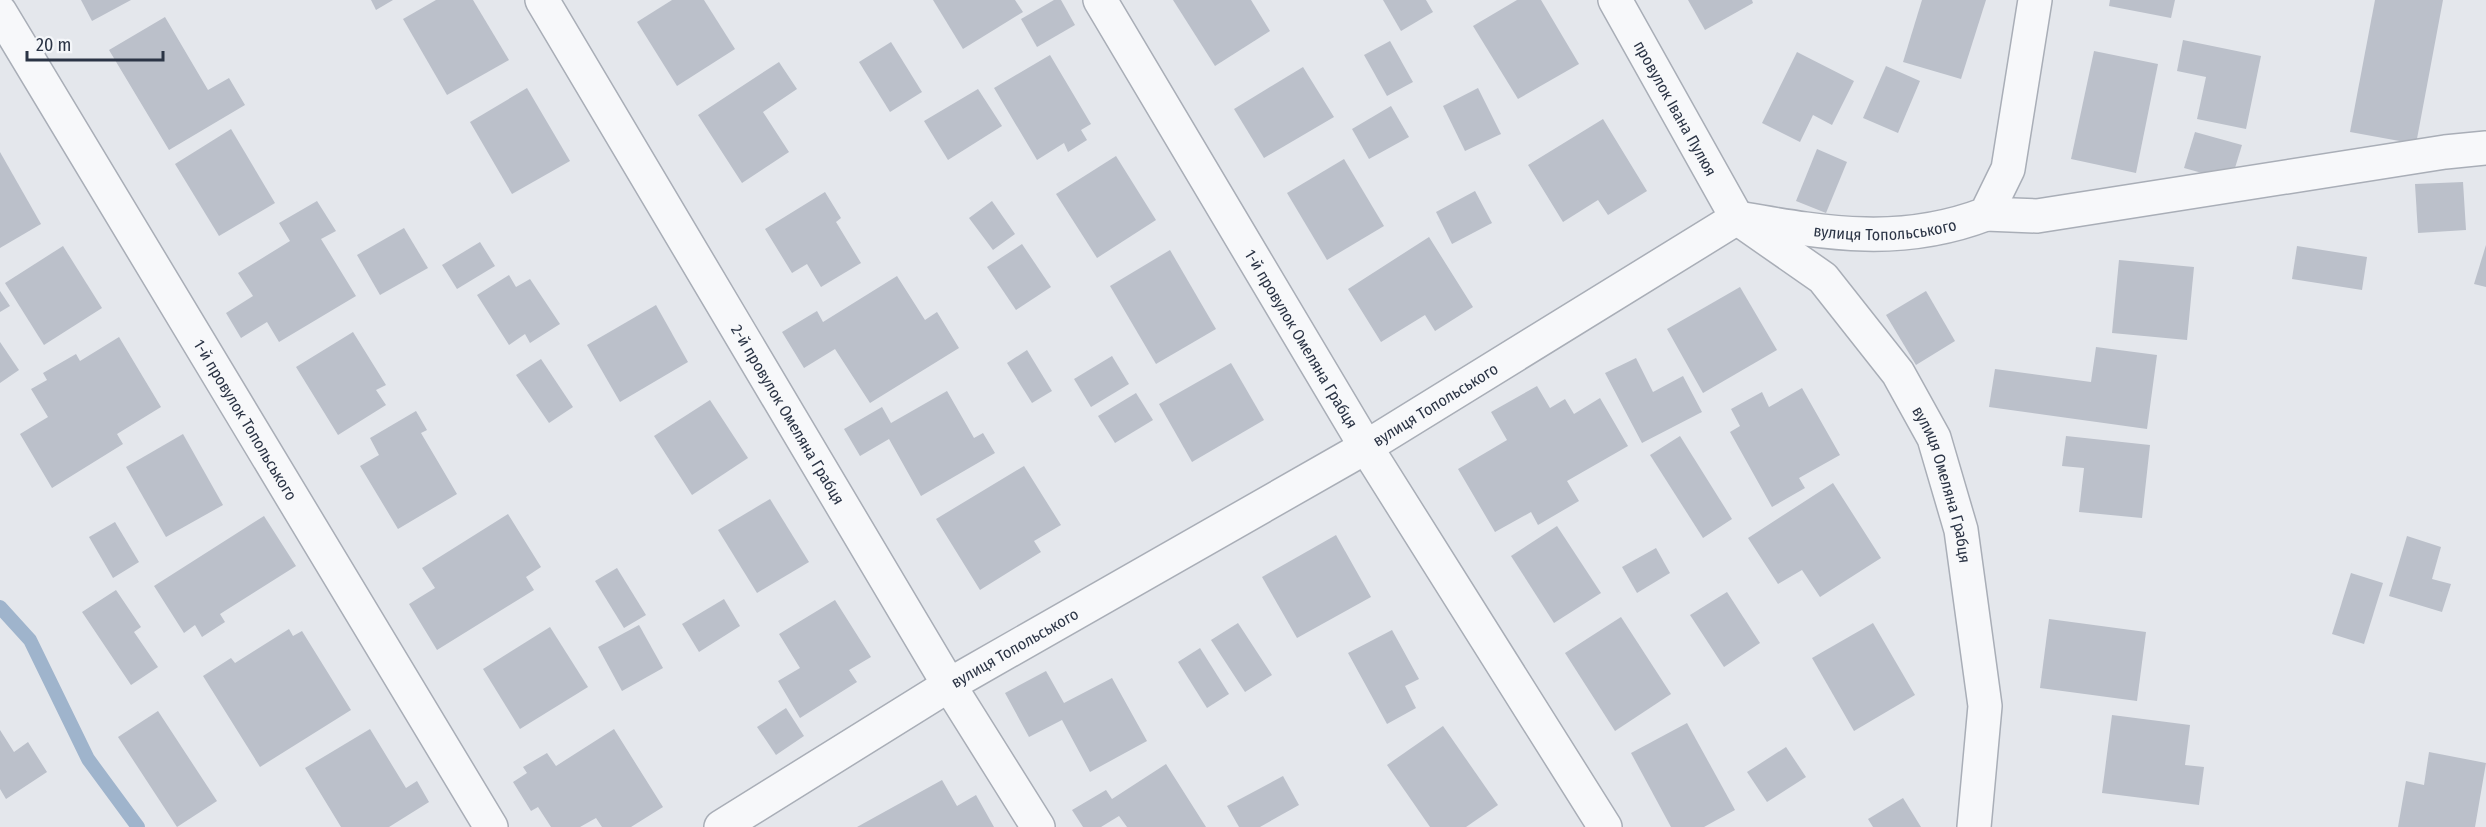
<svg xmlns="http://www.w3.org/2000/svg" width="2486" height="827" font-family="'Fira Sans Condensed',sans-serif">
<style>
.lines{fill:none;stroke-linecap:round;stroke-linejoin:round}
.stream{stroke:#9fb4cc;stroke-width:14}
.building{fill:#bbc0ca}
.minor-casing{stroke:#a9aeb7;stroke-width:36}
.minor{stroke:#f7f8fa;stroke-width:33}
.labels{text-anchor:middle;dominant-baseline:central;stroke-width:5;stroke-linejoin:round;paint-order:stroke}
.street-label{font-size:16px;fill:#2b3445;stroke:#f4f6f9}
</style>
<rect width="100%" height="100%" fill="#e4e7ec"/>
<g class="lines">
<!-- stream -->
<path class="stream" d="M 0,607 L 30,640 L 88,759 L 138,827"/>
</g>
<!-- building -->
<g class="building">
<path d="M 81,0 L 131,0 L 92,21 Z"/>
<path d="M 371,0 L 393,0 L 376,10 Z"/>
<path d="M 436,0 L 473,0 L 509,60 L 447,95 L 403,19 Z"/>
<path d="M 672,0 L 704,0 L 735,49 L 677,86 L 637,22 Z"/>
<path d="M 933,0 L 1015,0 L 1023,12 L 963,49 Z"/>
<path d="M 1054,0 L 1061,0 L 1075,25 L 1037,47 L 1021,19 Z"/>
<path d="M 1173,0 L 1251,0 L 1270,31 L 1215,66 Z"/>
<path d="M 1383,0 L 1426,0 L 1433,12 L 1401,31 Z"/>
<path d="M 1517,0 L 1541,0 L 1579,64 L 1518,99 L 1473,26 Z"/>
<path d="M 1688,0 L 1752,0 L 1753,3 L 1705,30 Z"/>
<path d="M 1922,0 L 1986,0 L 1961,79 L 1903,62 Z"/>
<path d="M 2110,0 L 2175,0 L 2171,18 L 2109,6 Z"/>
<path d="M 2375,0 L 2443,0 L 2416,144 L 2350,132 Z"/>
<path d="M 165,17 L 208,90 L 229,78 L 245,105 L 169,150 L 109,50 Z"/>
<path d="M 2183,40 L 2261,56 L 2246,129 L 2197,119 L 2206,77 L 2177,71 Z"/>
<path d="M 1390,41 L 1413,82 L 1387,96 L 1364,55 Z"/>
<path d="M 891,42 L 922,92 L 890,112 L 859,62 Z"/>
<path d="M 2094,51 L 2158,64 L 2136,173 L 2071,159 Z"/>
<path d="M 1797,52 L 1854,81 L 1832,125 L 1813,115 L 1800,142 L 1762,123 Z"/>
<path d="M 1050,55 L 1091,124 L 1081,130 L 1087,140 L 1068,152 L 1064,143 L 1037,160 L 994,88 Z"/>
<path d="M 779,62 L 797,89 L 763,112 L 789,152 L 742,183 L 698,115 Z"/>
<path d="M 1886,66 L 1920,81 L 1898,133 L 1863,118 Z"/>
<path d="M 1303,67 L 1334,117 L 1264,158 L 1234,109 Z"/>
<path d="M 527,88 L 570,161 L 512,194 L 470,122 Z"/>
<path d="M 1478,88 L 1501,134 L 1465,151 L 1443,106 Z"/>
<path d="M 978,89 L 1002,126 L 948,160 L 924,121 Z"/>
<path d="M 1391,106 L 1409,137 L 1369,159 L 1352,129 Z"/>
<path d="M 1603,119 L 1647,191 L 1608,215 L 1598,200 L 1563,222 L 1528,165 Z"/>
<path d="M 231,129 L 275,203 L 219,236 L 175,164 Z"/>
<path d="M 2195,132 L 2242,145 L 2231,181 L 2184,168 Z"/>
<path d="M 1817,149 L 1847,162 L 1826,213 L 1796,201 Z"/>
<path d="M 0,152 L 41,224 L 0,248 Z"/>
<path d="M 1116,156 L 1156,220 L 1097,258 L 1056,194 Z"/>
<path d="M 1344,159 L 1384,226 L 1327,260 L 1287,193 Z"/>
<path d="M 2463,182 L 2466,230 L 2418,233 L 2415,184 Z"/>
<path d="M 1475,191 L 1492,223 L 1452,244 L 1436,212 Z"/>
<path d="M 825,192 L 841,218 L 836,222 L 861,263 L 821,287 L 807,264 L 792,273 L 765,229 Z"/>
<path d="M 317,201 L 336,231 L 321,239 L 356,296 L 279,342 L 267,322 L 241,338 L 226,313 L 253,296 L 238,273 L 290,241 L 279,223 Z"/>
<path d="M 992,201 L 1015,234 L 993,250 L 969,218 Z"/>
<path d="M 404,228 L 428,268 L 380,295 L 357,255 Z"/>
<path d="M 1429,237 L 1473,307 L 1435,331 L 1425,315 L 1381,342 L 1348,289 Z"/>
<path d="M 480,242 L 495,266 L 457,289 L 442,265 Z"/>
<path d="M 1022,244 L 1051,287 L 1016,310 L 987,267 Z"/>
<path d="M 2486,245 L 2486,287 L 2474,284 Z"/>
<path d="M 63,246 L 102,308 L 44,345 L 5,283 Z"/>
<path d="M 2297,246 L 2367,257 L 2362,290 L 2292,279 Z"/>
<path d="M 1170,250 L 1216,329 L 1156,364 L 1110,286 Z"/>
<path d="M 2119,260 L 2194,267 L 2187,340 L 2112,333 Z"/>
<path d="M 509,275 L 516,287 L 530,279 L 560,324 L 530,343 L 525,334 L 509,345 L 477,295 Z"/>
<path d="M 897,276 L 925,320 L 937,312 L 959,348 L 870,403 L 835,349 L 804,368 L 782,332 L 817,311 L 823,322 Z"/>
<path d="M 1740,287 L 1777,350 L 1703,393 L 1667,329 Z"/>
<path d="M 0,291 L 10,306 L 0,312 Z"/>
<path d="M 1926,291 L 1955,341 L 1916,365 L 1886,315 Z"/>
<path d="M 656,305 L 688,362 L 620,402 L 587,345 Z"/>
<path d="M 353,332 L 386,385 L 376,390 L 386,405 L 338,435 L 296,367 Z"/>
<path d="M 119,337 L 161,407 L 117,434 L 123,444 L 52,488 L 20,434 L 48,417 L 31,389 L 47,380 L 43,373 L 76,354 L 80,361 Z"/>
<path d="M 0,342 L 19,370 L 0,383 Z"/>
<path d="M 2096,347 L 2157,355 L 2147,429 L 1989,407 L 1995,369 L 2091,382 Z"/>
<path d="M 1027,350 L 1052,391 L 1032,403 L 1007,363 Z"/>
<path d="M 1112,356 L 1129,384 L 1091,407 L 1074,379 Z"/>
<path d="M 1636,358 L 1653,392 L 1683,376 L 1702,412 L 1642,443 L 1605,373 Z"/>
<path d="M 541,359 L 573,407 L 549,423 L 516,375 Z"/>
<path d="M 1231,363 L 1264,420 L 1192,462 L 1159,404 Z"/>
<path d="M 1537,386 L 1550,408 L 1565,399 L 1574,414 L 1600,398 L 1628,446 L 1567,481 L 1579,501 L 1538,525 L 1531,512 L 1495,532 L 1458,469 L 1507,440 L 1491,412 Z"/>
<path d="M 1802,388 L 1840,455 L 1799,478 L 1805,488 L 1772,507 L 1730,432 L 1740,426 L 1731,409 L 1762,392 L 1769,407 Z"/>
<path d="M 947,391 L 974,438 L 983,433 L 995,453 L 921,496 L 889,439 L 860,456 L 844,429 L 882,407 L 891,423 Z"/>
<path d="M 1136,393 L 1153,420 L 1115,443 L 1098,416 Z"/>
<path d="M 710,400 L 748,458 L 692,495 L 654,436 Z"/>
<path d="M 416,411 L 427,430 L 421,433 L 457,494 L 398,529 L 360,466 L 379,455 L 370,438 Z"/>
<path d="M 183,434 L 223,505 L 166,537 L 126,467 Z"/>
<path d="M 1680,436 L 1732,519 L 1703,538 L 1650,455 Z"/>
<path d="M 2066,436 L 2150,445 L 2142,518 L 2079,512 L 2084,468 L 2062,466 Z"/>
<path d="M 1024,466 L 1061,525 L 1034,541 L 1041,552 L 980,590 L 936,519 Z"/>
<path d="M 1833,483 L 1881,558 L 1820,597 L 1802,570 L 1778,584 L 1748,538 Z"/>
<path d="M 770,499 L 809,562 L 757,593 L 718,530 Z"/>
<path d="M 508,514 L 541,567 L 526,577 L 534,590 L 437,650 L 409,604 L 435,588 L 422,568 Z"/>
<path d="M 264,516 L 296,566 L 220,614 L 225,622 L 202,637 L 195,625 L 184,633 L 154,586 Z"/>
<path d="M 115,522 L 139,562 L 113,578 L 89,537 Z"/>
<path d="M 1557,526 L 1601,593 L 1554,623 L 1511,556 Z"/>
<path d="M 1336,535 L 1371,597 L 1297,638 L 1262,577 Z"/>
<path d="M 2407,536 L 2441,547 L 2432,579 L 2451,584 L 2442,612 L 2389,596 Z"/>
<path d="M 1656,548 L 1670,573 L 1637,593 L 1622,567 Z"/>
<path d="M 617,568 L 646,615 L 624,628 L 595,581 Z"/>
<path d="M 2351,573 L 2383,583 L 2364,644 L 2332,634 Z"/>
<path d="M 116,590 L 141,627 L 134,632 L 158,667 L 131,685 L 82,612 Z"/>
<path d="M 1727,592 L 1760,643 L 1724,667 L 1690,615 Z"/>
<path d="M 724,599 L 740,626 L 699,652 L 682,624 Z"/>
<path d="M 835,600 L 871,657 L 849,670 L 857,682 L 800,718 L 778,681 L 800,668 L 779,634 Z"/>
<path d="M 1621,617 L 1671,694 L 1615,731 L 1565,653 Z"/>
<path d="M 2049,619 L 2146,632 L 2137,701 L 2040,688 Z"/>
<path d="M 1238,623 L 1272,675 L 1245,692 L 1211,640 Z"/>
<path d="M 1873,623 L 1915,695 L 1854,731 L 1812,658 Z"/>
<path d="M 639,625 L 663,668 L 622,691 L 598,647 Z"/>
<path d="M 550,627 L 588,687 L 520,729 L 483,669 Z"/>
<path d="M 289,629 L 293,636 L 302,631 L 351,710 L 260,767 L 203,676 L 231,658 L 235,663 Z"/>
<path d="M 1392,630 L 1419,679 L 1405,686 L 1416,708 L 1387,724 L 1348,653 Z"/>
<path d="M 1200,648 L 1229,694 L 1207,708 L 1178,662 Z"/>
<path d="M 1046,671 L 1064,703 L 1112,678 L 1147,741 L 1090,772 L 1062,720 L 1029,737 L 1005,693 Z"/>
<path d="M 786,708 L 804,736 L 776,755 L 757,727 Z"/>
<path d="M 158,711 L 217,801 L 177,827 L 118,737 Z"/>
<path d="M 2112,715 L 2190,725 L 2185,765 L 2204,767 L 2199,805 L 2102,793 Z"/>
<path d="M 1687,723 L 1735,810 L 1704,827 L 1671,827 L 1631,753 Z"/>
<path d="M 1443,726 L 1498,805 L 1466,827 L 1430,827 L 1387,765 Z"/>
<path d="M 370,729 L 406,788 L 417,781 L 429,802 L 389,827 L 341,827 L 305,768 Z"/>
<path d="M 614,729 L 663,807 L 631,827 L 602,827 L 596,818 L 580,827 L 551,827 L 538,807 L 531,811 L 513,782 L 527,773 L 523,767 L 547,753 L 556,766 Z"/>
<path d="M 0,730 L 14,752 L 28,742 L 47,772 L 6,799 L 0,789 Z"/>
<path d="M 1786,747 L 1806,777 L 1767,802 L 1747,772 Z"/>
<path d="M 2429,752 L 2486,763 L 2475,827 L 2398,827 L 2406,781 L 2424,785 Z"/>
<path d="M 1166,764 L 1206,827 L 1127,827 L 1119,816 L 1101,827 L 1083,827 L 1072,810 L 1106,790 L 1112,799 Z"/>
<path d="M 1283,776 L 1299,805 L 1260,827 L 1239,827 L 1227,806 Z"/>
<path d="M 942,780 L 957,806 L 976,795 L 994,827 L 857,827 Z"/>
<path d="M 1903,798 L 1921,827 L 1873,827 L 1868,819 Z"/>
</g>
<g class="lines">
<defs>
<g id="minor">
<path id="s1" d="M 542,0 L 949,685 L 1038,827"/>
<path id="s2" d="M 1100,0 L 1366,447 L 1605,827"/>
<path id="s3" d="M 1615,0 L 1737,218 L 1823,278 L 1898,373 L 1934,438 L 1961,530 L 1985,706 L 1974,827"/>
<path id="s4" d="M 0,12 L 491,827"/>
<path d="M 1986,214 L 2037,216 L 2445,152 L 2486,148"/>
<path id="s5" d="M 721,827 L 949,685 L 1366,447 L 1737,218 C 1825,233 1900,247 1986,214 L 2008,169 L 2035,0"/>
</g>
</defs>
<!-- minor casing -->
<use href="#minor" class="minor-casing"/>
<!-- minor -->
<use href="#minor" class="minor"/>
</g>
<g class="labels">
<!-- street labels -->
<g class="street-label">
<text stroke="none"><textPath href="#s3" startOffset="124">провулок Івана Пулюя</textPath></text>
<text stroke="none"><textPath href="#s5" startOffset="1334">вулиця Топольського</textPath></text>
<text stroke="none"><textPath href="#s2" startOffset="394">1-й провулок Омеляна Грабця</textPath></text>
<text stroke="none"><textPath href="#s5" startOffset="830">вулиця Топольського</textPath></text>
<text stroke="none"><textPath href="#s1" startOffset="482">2-й провулок Омеляна Грабця</textPath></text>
<text stroke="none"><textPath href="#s4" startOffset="476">1-й провулок Топольського</textPath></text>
<text stroke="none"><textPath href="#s3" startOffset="597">вулиця Омеляна Грабця</textPath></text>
<text stroke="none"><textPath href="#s5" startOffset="344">вулиця Топольського</textPath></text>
</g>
</g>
<!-- scale -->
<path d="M27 51v9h136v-9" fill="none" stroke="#2b3445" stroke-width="3"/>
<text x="36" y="51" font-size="18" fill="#2b3445" stroke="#f4f6f9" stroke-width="4.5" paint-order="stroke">20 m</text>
</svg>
